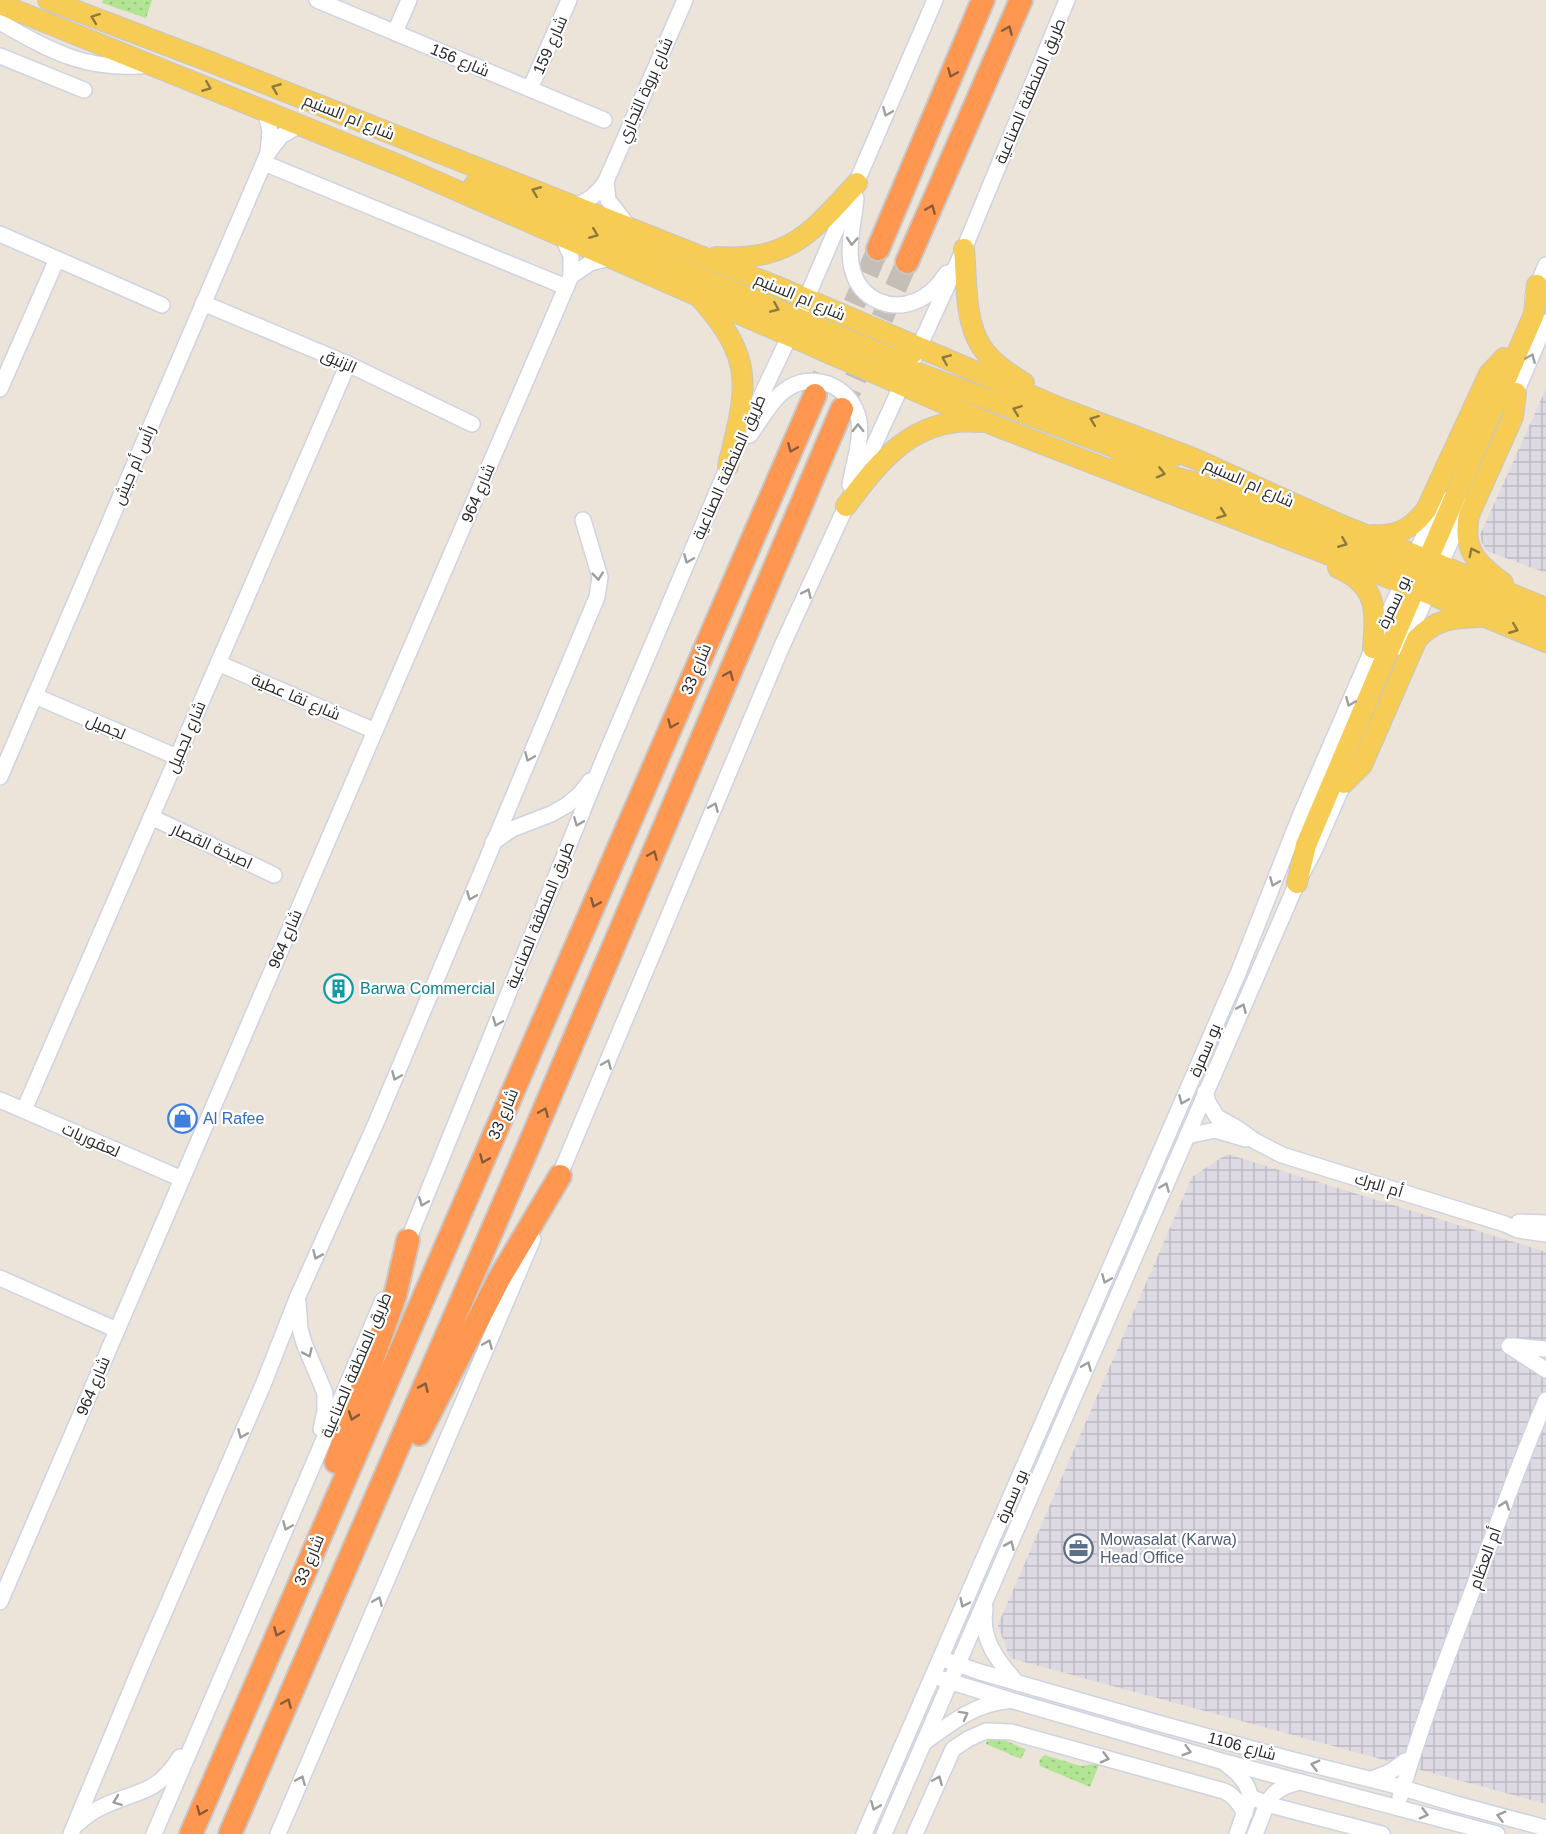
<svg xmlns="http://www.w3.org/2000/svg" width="1546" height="1834" font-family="Helvetica,Cairo,sans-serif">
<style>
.industrial{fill:url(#industrial-grid)}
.grass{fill:url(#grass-dots)}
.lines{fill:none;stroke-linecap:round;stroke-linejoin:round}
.highway-tunnel{stroke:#c5beb6;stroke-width:22;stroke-dasharray:22 11;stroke-linecap:butt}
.minor-casing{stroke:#ced3e2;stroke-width:18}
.major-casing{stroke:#c7c7c7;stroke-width:22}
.highway-casing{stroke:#c7c7c7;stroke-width:26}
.minor{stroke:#fff;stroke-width:15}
.major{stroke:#f6cc54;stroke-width:20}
.highway{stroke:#ff9751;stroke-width:22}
.oneway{stroke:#8f7a3e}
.oneway2{stroke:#895a3a}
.oneway3{stroke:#9e9e9e}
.labels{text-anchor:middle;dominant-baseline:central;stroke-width:4.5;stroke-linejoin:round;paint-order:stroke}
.street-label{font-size:16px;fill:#282828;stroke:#fff}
.culture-label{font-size:16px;fill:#0d838f;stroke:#fff;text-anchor:start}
.shop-label{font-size:16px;fill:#366cbe;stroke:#fff;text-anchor:start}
.service-label{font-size:16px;fill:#4e5e75;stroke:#fff;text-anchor:start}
</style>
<defs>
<pattern id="industrial-grid" width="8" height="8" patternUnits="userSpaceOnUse" patternTransform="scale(1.5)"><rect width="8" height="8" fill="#dddae3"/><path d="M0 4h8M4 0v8" fill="none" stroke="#bebbc3"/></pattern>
<pattern id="grass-dots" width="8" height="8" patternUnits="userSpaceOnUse" patternTransform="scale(1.5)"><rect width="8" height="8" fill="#b1e593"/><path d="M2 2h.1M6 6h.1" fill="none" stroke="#98c47f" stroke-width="1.8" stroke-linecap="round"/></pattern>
</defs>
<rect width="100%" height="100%" fill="#ece3d9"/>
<!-- industrial -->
<g class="industrial">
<path d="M 1546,389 L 1546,573 L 1487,551 L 1482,543 L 1480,535 Z"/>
<path d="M 1227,1154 L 1546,1252 L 1546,1804 L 1010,1658 L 998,1625 L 1192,1177 Z"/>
</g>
<!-- grass -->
<g class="grass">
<path d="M 103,0 L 152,0 L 146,18 L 102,3 Z"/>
<path d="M 993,1738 C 1006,1738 1014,1746 1026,1749 L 1021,1759 L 986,1744 L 987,1741 Z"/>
<path d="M 1044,1755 L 1081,1766 L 1094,1764 L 1099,1765 L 1090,1787 L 1040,1766 L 1039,1761 Z"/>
</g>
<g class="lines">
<!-- highway-tunnel -->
<g class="highway-tunnel">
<path d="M 815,395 L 878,249"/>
<path d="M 842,409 L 907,262"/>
</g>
<defs>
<g id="minor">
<path d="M 317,0 L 604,120"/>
<path d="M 0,22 C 54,53 88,72 152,65"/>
<path d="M 395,32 L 409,0"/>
<path d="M 0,56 L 84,90"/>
<path d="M 530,89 L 569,0"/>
<path d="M 268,153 L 281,136 L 300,125"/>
<path d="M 264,163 L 566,287"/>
<path d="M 606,181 L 608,200 L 629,227"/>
<path d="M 856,198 C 854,221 846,250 853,272 C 861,299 890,312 916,301 C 929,296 939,285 947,273"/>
<path d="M 573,206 C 588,202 598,194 606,181 L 685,0"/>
<path d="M 0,234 L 162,305"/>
<path d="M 571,276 L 590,263 L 610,258"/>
<path d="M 1533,296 L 1546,265"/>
<path d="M 203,303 L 348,364 L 472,424"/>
<path d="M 0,389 L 57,259"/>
<path d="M 1512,402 L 1546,322"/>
<path d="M 750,435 C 760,421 770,402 784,391 C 812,369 853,386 859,421 C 862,441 853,465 850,485"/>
<path d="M 1403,649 L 1466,507"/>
<path d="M 218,663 L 375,731"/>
<path d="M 35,696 L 177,757"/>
<path d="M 0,777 L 268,153 L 270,131 L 265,110"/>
<path d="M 151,817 L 274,875"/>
<path d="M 493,842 L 512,829 L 551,814 L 567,805 L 580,794 L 590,781"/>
<path d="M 1205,1092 L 1208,1102 L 1217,1117 L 1237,1128 L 1255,1141 L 1282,1155 L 1505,1224 L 1518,1230 L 1546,1234"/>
<path d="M 0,1100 L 182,1179"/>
<path d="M 24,1110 L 348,364"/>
<path d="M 1187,1136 L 1215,1130 L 1246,1139"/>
<path d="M 556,1184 L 782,646 L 964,249 L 1067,0"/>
<path d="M 1519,1222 L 1546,1223"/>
<path d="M 405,1248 L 600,768 L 728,466 L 798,318 L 935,0"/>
<path d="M 0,1278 L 117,1330"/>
<path d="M 298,1302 L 300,1329 L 304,1343 L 325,1393 L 325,1411 L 321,1429"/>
<path d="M 1509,1346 L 1546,1370"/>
<path d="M 1513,1346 L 1546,1349"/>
<path d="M 0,1602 L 571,276 L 571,256 L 563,238"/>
<path d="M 985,1609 C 980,1640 998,1661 1017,1683"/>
<path d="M 948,1661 L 980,1672 L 1154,1722 L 1289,1759 L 1393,1785 L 1456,1804 L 1546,1828"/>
<path d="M 942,1679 L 1010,1700 L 1221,1761 L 1497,1834"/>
<path d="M 925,1742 C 951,1723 974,1704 1007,1701"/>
<path d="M 1226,1764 C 1237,1772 1249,1783 1250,1797 L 1237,1834"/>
<path d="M 1372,1779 L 1390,1772 L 1405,1761"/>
<path d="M 1250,1797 L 1274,1806 L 1382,1834"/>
<path d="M 1400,1797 C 1422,1722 1450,1649 1478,1576 C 1500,1517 1521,1458 1546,1400"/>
<path d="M 77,1824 C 85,1817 94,1810 104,1806 C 140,1789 156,1795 180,1757"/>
<path d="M 71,1834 L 141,1666 L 263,1385 L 298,1296 L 376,1123 L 597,597 L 600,577 L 583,520"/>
<path d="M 154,1834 L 310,1472 L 383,1300"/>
<path d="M 278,1834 L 533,1239"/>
<path d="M 864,1834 L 1239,971 L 1300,816 L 1373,648 L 1441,498"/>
<path d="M 884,1834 L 1297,883 L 1315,849 L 1348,773"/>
<path d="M 915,1834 L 953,1749 L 968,1739 L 986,1731 L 1011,1732 L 1224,1791 C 1234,1795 1240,1804 1245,1814"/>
<path d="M 1255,1834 C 1269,1804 1264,1790 1300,1782"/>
</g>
<g id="major">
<path d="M 48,0 L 208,61 L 781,288 L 1058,407 L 1193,458 L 1341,525 L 1546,608"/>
<path d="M 0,4 L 401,166 L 991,424 L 1415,588 L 1546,642"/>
<path d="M 474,185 L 771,307 L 891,358 L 905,358 L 919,348"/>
<path d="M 964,249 C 967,280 964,319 981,346 C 991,362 1008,373 1024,383"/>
<path d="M 716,257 C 790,261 810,234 857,183"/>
<path d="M 702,300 C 757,362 746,391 728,466"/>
<path d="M 887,361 L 1116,448 L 1143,456 L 1173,457"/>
<path d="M 1121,463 L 1196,483 L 1409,569 L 1423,571 L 1440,565"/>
<path d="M 846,506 C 881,459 915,416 980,422"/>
<path d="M 1373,535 C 1397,537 1412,528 1426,510 L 1489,374 L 1504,358"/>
<path d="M 1338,568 C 1378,585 1376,611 1373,648"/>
<path d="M 1423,571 L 1534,314 L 1537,285"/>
<path d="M 1413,579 L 1434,579 L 1546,624"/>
<path d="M 1503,583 C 1477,564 1462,550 1469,515 L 1513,417 L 1516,393"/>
<path d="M 1344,783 L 1362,765 L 1417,639 C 1436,619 1452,618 1479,617"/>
<path d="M 1297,883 L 1306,845 L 1415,588 L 1417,575"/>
</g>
<g id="highway">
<path d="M 878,249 L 983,0"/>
<path d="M 907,262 L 1021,0"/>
<path d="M 419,1434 L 499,1279 L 560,1176"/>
<path d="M 336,1462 L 395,1296 L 408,1240"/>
<path d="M 191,1834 L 815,395"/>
<path d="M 230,1834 L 530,1143 L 842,409"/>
</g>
</defs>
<!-- minor casing -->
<use href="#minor" class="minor-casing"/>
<!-- major casing -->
<use href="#major" class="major-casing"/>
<!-- highway casing -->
<use href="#highway" class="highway-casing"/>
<!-- minor -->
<use href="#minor" class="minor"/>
<!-- major -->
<use href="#major" class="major"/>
<!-- highway -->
<use href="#highway" class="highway"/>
</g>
<!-- one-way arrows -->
<defs><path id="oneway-chevron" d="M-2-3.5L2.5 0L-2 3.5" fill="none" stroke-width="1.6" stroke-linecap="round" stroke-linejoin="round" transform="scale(1.5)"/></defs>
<g class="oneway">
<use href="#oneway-chevron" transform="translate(95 18) rotate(-159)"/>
<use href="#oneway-chevron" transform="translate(207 87) rotate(22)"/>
<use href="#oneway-chevron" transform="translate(276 88) rotate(-158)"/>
<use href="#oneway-chevron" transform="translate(536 191) rotate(-158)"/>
<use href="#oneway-chevron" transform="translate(594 234) rotate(22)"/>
<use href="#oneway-chevron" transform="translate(775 308) rotate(23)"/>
<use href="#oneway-chevron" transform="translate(946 359) rotate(-157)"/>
<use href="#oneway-chevron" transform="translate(1017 410) rotate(-159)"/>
<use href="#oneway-chevron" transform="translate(1094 420) rotate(-159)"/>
<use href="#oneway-chevron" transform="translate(1161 473) rotate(14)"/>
<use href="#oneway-chevron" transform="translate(1222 514) rotate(21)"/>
<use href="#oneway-chevron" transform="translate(1343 543) rotate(22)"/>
<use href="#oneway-chevron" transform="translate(1473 552) rotate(-117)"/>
<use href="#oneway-chevron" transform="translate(1514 629) rotate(22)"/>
</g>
<g class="oneway2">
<use href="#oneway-chevron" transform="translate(1008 30) rotate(-67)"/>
<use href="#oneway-chevron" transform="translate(952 73) rotate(113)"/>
<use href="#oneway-chevron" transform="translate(931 209) rotate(-67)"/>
<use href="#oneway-chevron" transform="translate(792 448) rotate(113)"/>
<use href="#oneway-chevron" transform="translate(729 675) rotate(-67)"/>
<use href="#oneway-chevron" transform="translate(672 724) rotate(113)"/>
<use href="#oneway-chevron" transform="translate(653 855) rotate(-67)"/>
<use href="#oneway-chevron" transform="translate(595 903) rotate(113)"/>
<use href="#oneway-chevron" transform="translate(544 1112) rotate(-67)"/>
<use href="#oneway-chevron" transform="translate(484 1159) rotate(113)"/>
<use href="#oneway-chevron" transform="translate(424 1387) rotate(-66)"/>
<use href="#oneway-chevron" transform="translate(353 1416) rotate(109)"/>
<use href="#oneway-chevron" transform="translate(278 1632) rotate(113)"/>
<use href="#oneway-chevron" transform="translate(287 1703) rotate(-67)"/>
<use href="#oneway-chevron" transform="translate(201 1811) rotate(113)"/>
</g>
<g class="oneway3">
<use href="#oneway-chevron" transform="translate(887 112) rotate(113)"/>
<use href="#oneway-chevron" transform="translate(852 241) rotate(94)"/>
<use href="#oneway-chevron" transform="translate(1531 358) rotate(-67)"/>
<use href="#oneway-chevron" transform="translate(858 428) rotate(-91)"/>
<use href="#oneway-chevron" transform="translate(688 559) rotate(113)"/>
<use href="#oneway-chevron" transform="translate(598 576) rotate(84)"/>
<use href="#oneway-chevron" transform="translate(807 593) rotate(-65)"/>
<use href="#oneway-chevron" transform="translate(1350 702) rotate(113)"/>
<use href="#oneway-chevron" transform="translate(529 757) rotate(113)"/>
<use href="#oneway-chevron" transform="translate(714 807) rotate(-67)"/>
<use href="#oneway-chevron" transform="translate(578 822) rotate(112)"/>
<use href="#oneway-chevron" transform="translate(1274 882) rotate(112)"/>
<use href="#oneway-chevron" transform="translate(471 896) rotate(112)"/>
<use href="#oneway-chevron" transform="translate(1242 1008) rotate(-66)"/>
<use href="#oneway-chevron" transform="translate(497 1022) rotate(112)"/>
<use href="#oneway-chevron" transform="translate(607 1064) rotate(-67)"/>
<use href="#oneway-chevron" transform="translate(396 1076) rotate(113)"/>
<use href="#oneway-chevron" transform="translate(1183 1100) rotate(113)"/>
<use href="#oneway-chevron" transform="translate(1165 1187) rotate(-67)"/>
<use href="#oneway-chevron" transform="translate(423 1202) rotate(112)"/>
<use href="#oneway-chevron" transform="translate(317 1255) rotate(114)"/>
<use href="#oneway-chevron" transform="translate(1106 1279) rotate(113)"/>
<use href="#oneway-chevron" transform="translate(488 1344) rotate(-67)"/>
<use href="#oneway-chevron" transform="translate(308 1353) rotate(66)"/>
<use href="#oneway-chevron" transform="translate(1087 1366) rotate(-67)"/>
<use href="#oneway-chevron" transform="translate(242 1434) rotate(113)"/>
<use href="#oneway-chevron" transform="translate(1505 1505) rotate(-70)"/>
<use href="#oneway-chevron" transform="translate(287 1526) rotate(113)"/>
<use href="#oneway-chevron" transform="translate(1010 1545) rotate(-66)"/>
<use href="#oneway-chevron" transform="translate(378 1601) rotate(-67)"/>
<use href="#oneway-chevron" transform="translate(964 1603) rotate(115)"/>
<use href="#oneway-chevron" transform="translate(964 1715) rotate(-29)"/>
<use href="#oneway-chevron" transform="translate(1187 1751) rotate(16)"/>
<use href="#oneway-chevron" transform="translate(1105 1758) rotate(15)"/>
<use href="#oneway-chevron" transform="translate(1315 1765) rotate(-166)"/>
<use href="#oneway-chevron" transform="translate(301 1780) rotate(-67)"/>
<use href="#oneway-chevron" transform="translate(938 1780) rotate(-67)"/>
<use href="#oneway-chevron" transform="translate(117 1801) rotate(160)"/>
<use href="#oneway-chevron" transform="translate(875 1806) rotate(113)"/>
<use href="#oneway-chevron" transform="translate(1424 1814) rotate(15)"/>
<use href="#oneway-chevron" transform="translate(1501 1816) rotate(-165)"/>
</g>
<!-- icons -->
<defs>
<symbol id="building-ring" viewBox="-11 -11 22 22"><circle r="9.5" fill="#fff" stroke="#0f9aa8" stroke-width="1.5"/><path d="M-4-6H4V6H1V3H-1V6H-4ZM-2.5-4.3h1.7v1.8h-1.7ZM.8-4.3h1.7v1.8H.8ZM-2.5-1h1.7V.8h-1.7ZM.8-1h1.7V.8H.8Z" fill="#0f9aa8"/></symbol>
<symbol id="shop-ring" viewBox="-11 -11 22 22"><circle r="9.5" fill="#fff" stroke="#3f7fe0" stroke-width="1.5"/><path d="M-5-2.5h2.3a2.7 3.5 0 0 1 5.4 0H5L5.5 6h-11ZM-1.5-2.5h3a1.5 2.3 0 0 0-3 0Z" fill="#3f7fe0"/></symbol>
<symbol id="office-ring" viewBox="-11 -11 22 22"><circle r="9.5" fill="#fff" stroke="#5c6f8a" stroke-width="1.5"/><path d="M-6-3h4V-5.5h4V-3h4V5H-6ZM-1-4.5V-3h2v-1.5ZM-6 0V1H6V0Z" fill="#5c6f8a"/></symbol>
</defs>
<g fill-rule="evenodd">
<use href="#building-ring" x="322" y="972" width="33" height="33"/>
<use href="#shop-ring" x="166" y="1102" width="33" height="33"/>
<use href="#office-ring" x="1062" y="1532" width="33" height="33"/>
</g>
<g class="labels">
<!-- street labels -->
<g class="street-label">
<text transform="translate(550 45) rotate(-66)">شارع 159</text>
<text transform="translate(460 60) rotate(23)">شارع 156</text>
<text transform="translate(645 90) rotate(-66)">شارع بروة التجاري</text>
<text transform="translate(1030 91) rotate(-67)">طريق المنطقة الصناعية</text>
<text transform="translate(349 117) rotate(22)">شارع ام السنيم</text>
<text transform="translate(800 297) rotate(23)">شارع ام السنيم</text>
<text transform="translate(339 361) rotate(24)">الزنبق</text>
<text transform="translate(134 465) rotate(-67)">رأس أم حيش</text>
<text transform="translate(729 467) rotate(-66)">طريق المنطقة الصناعية</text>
<text transform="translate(1249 483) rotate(24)">شارع ام السنيم</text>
<text transform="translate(478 493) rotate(-67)">شارع 964</text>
<text transform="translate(1394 602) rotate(-65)">بو سمرة</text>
<text transform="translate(696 669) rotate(-67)">شارع 33</text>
<text transform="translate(296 697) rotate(23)">شارع نقا عطية</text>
<text transform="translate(106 727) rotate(23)">لجميل</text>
<text transform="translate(186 737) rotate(-67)">شارع لجميل</text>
<text transform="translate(212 846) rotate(25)">اصبخة القصار</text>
<text transform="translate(540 915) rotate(-68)">طريق المنطقة الصناعية</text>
<text transform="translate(285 939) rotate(-67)">شارع 964</text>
<text transform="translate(1205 1050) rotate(-67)">بو سمرة</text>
<text transform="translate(503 1114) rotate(-67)">شارع 33</text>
<text transform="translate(91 1140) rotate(24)">لعقوريات</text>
<text transform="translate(1379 1185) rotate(17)">أم البرك</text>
<text transform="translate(356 1365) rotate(-67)">طريق المنطقة الصناعية</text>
<text transform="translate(93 1386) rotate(-67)">شارع 964</text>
<text transform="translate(1012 1496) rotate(-67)">بو سمرة</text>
<text transform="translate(1485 1558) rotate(-70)">أم العظام</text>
<text transform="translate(309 1560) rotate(-67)">شارع 33</text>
<text transform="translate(1242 1746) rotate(15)">شارع 1106</text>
</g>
<!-- culture labels -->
<g class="culture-label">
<text x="360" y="988">Barwa Commercial</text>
</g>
<!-- shop labels -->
<g class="shop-label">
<text x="203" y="1118">Al Rafee</text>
</g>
<!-- service labels -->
<g class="service-label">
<text x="1100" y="1539">Mowasalat (Karwa)<tspan x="1100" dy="18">Head Office</tspan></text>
</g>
</g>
</svg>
